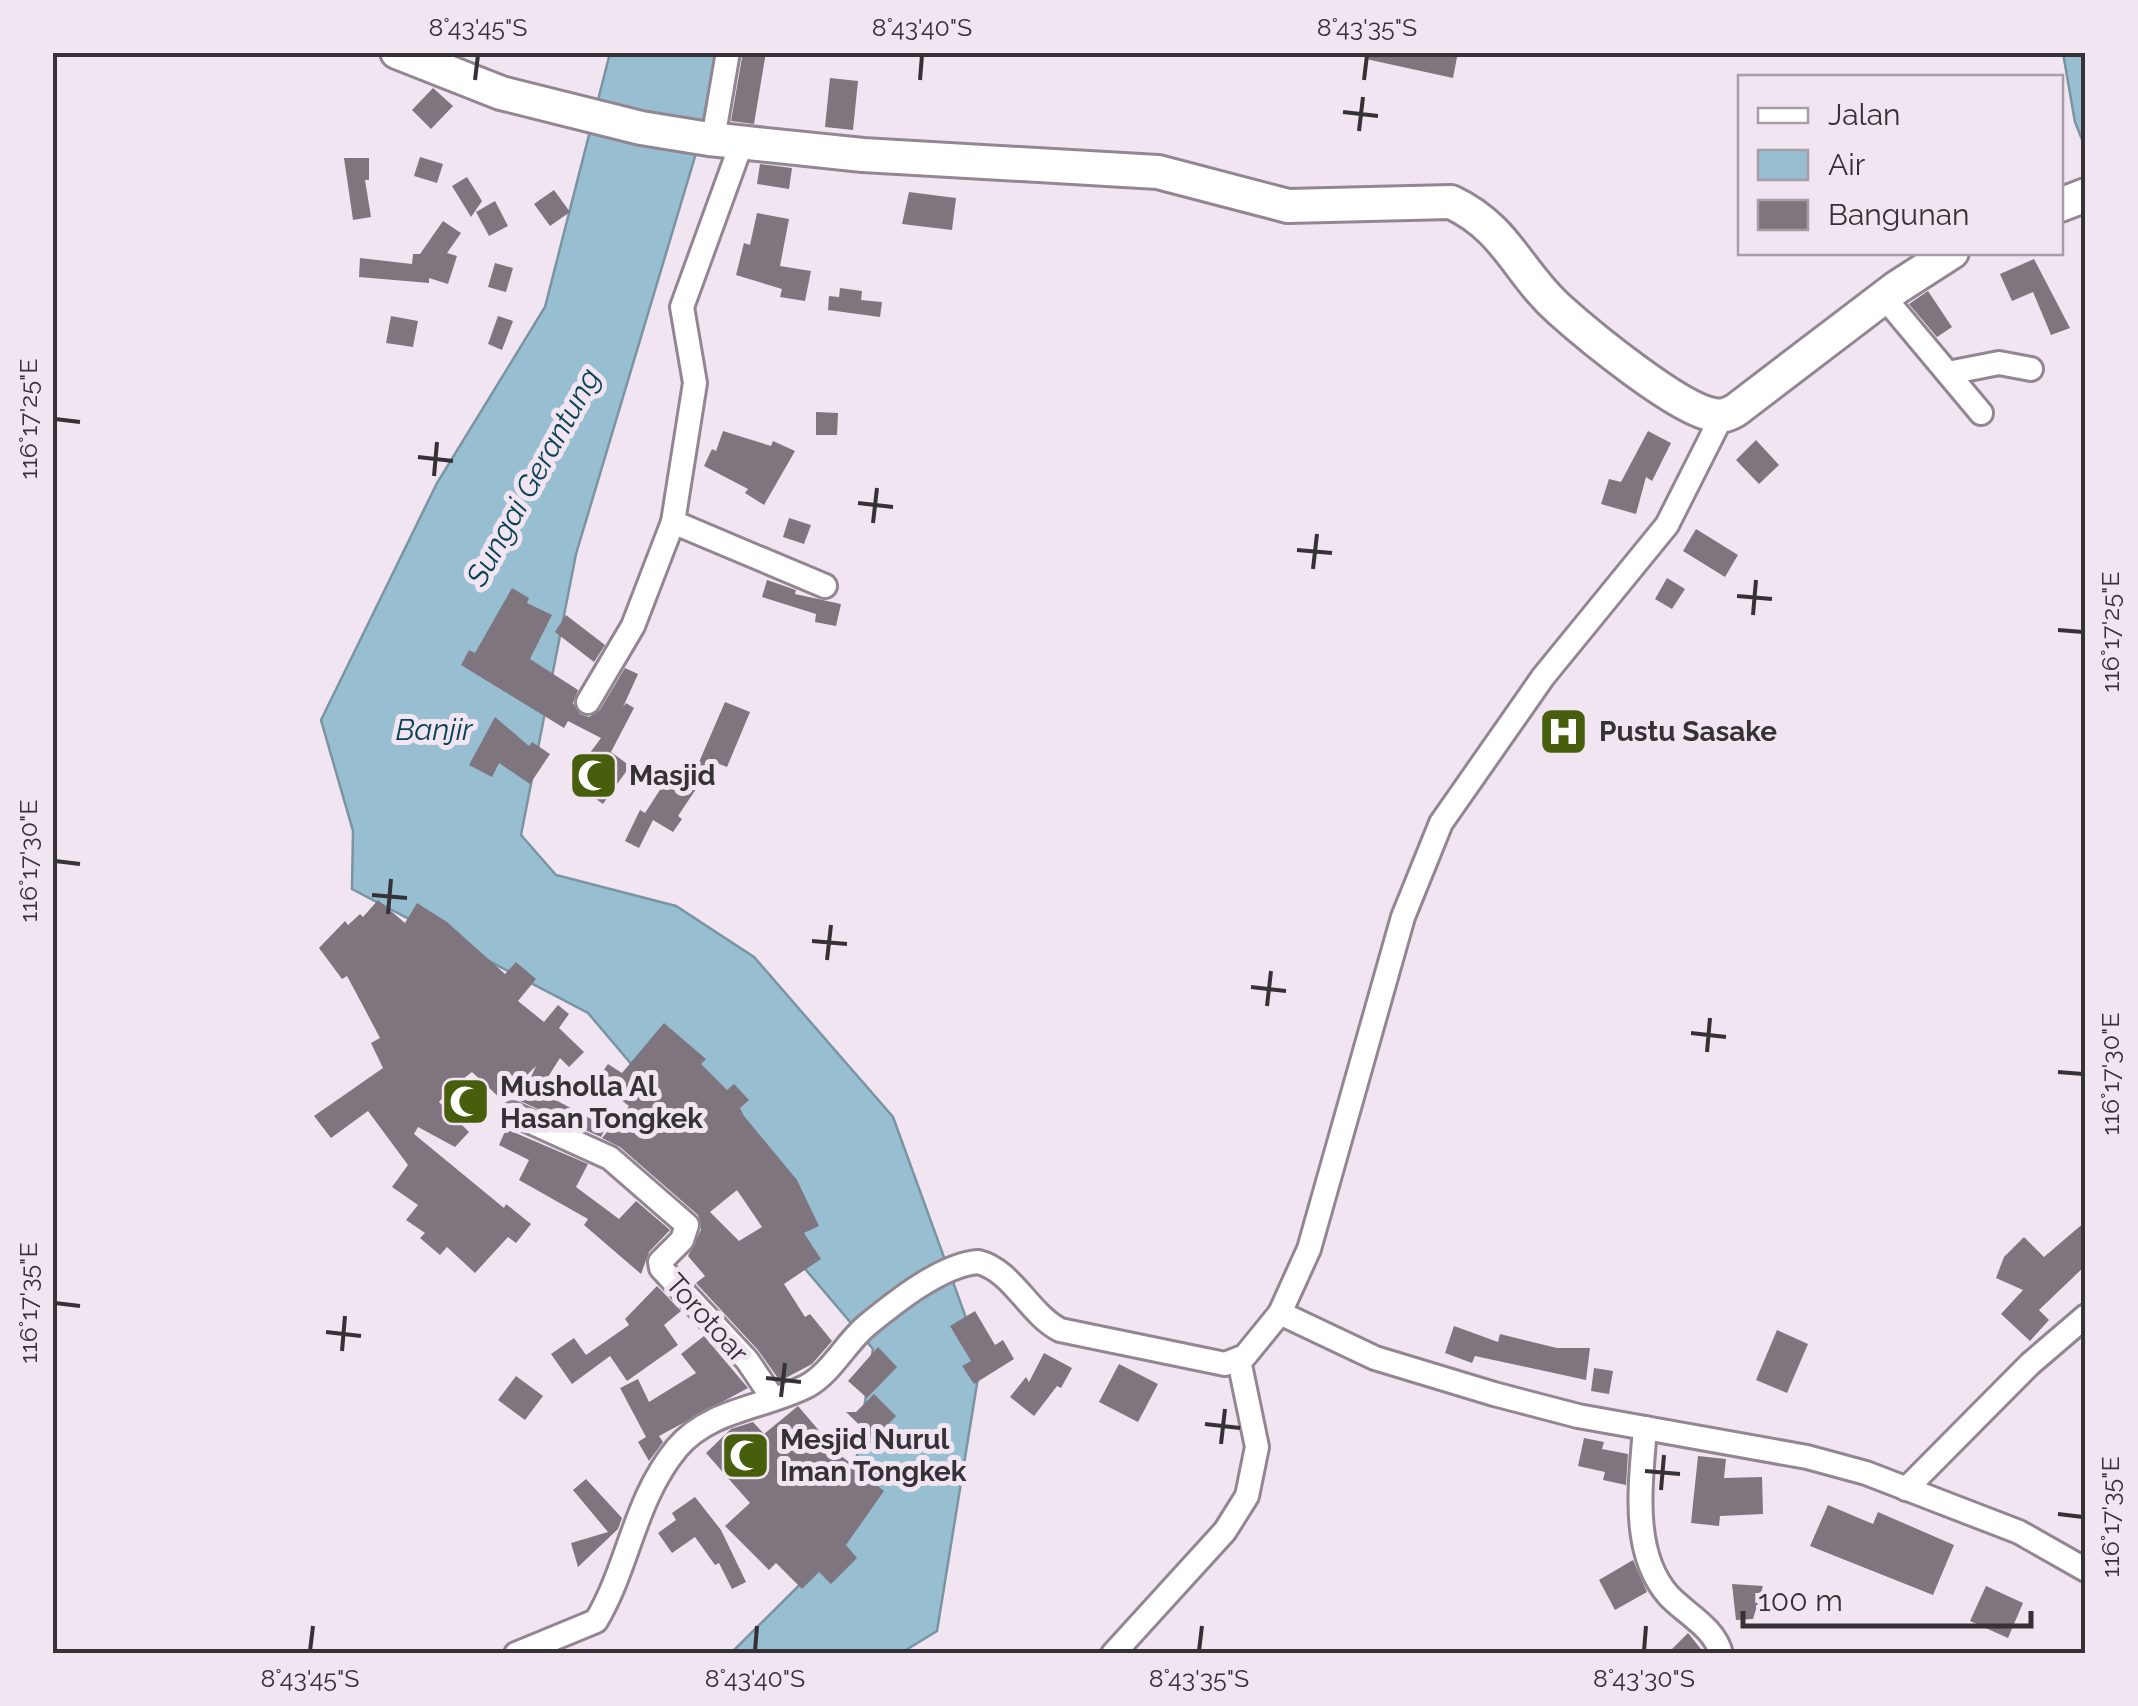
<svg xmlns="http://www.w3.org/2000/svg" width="2138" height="1706" font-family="Raleway,sans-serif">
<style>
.water{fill:#97bfd1;stroke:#7a94a2;stroke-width:2.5}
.building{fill:#7f757f;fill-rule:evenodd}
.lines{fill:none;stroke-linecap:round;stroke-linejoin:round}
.street-casing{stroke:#918691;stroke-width:28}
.secondary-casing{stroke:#918691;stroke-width:38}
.street{stroke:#fff;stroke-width:22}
.secondary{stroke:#fff;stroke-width:32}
.ticks{fill:none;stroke:#363136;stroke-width:4}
.labels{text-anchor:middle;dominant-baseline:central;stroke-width:10;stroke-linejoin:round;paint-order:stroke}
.poi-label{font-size:28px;font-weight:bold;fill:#363136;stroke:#f1e5f1;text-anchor:start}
.street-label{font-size:28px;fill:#363136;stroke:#f1e5f1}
.water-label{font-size:30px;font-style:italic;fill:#094356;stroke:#f1e5f1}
.neatline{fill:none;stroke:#363136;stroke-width:4}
.ticks-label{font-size:25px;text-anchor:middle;fill:#363136}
</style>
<rect width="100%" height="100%" fill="#f1e5f1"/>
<!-- water -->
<g class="water">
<path d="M 610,53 L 726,53 L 576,554 L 521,835 L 556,875 L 676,906 L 754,957 L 893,1117 L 981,1359 L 937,1631 L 901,1653 L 731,1653 L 844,1541 L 873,1349 L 588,1013 L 352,889 L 353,831 L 321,720 L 437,483 L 545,307 Z"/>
<path d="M 2063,53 L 2085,53 L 2085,147 L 2075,122 Z"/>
</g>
<!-- building -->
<g class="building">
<path d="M 743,52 L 766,52 L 754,124 L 731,121 Z"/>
<path d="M 1366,52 L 1458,52 L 1453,78 L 1366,59 Z"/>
<path d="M 830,78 L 858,81 L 853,130 L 825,127 Z"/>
<path d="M 433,88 L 453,106 L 431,129 L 412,110 Z"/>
<path d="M 420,157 L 443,164 L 437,183 L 414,176 Z"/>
<path d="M 344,158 L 369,158 L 369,180 L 365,180 L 371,217 L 353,220 Z"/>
<path d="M 760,164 L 792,168 L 789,189 L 757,184 Z"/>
<path d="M 467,177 L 482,201 L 471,217 L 452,186 Z"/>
<path d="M 554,190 L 570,212 L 550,226 L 534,204 Z"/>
<path d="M 909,192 L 956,198 L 952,230 L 902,224 Z"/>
<path d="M 495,201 L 508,226 L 489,236 L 476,212 Z"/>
<path d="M 757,213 L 789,219 L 780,266 L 811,271 L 805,301 L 780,297 L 782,289 L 736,275 L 744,243 L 750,245 Z"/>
<path d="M 443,221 L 461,233 L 447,253 L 457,256 L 448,284 L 429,278 L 429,283 L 359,277 L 360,258 L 412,264 L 413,254 L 420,254 Z"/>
<path d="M 2034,259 L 2070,328 L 2051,335 L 2033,292 L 2012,301 L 2000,274 Z"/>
<path d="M 495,263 L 513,268 L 506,292 L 488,287 Z"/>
<path d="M 840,288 L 862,291 L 861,300 L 882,302 L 880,317 L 828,310 L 829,296 L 839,297 Z"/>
<path d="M 1928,291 L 1952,327 L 1937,337 L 1909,304 Z"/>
<path d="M 391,316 L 418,321 L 413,347 L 386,343 Z"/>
<path d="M 498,316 L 513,321 L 502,350 L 488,344 Z"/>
<path d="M 816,412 L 838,413 L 837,435 L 816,435 Z"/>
<path d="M 723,431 L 771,446 L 773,441 L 795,451 L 764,505 L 745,493 L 748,489 L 704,466 L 712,449 L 716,451 Z"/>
<path d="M 1648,431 L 1671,443 L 1652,481 L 1646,477 L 1636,514 L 1601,504 L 1609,479 L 1621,482 Z"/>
<path d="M 1756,440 L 1779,465 L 1759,484 L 1736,460 Z"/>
<path d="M 789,518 L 811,525 L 804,544 L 783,537 Z"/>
<path d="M 1696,529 L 1738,555 L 1725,577 L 1683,551 Z"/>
<path d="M 1667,578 L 1685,589 L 1672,609 L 1655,599 Z"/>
<path d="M 767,580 L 796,590 L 795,594 L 841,604 L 836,626 L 815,622 L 816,614 L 762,597 Z"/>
<path d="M 512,588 L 529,598 L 527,603 L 552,615 L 530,659 L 578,690 L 573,703 L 580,714 L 589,717 L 600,710 L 625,668 L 638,674 L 623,707 L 626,703 L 634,708 L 611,752 L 630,766 L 603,804 L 570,780 L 601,738 L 568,721 L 564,728 L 461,665 L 469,650 L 475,653 Z"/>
<path d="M 566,615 L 605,645 L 594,662 L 555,632 Z"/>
<path d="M 725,702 L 750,712 L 727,767 L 714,762 L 678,816 L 682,819 L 673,832 L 653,820 L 639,848 L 625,841 L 640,810 L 645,813 L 676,765 L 693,776 Z"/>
<path d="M 1552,715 L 1580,730 L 1570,751 L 1541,737 Z"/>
<path d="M 495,717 L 529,746 L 532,742 L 550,754 L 530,784 L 499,763 L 492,777 L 469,765 Z"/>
<path d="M 378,900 L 405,923 L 417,903 L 447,922 L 505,974 L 516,962 L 536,979 L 518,1001 L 544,1022 L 558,1005 L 569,1014 L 559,1028 L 584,1052 L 569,1067 L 560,1058 L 539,1091 L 606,1127 L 601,1137 L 520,1101 L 536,1066 L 502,1100 L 472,1072 L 450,1089 L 439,1102 L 469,1132 L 455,1147 L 418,1127 L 414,1134 L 504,1208 L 506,1204 L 531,1224 L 516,1243 L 508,1237 L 475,1273 L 447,1247 L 440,1255 L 420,1238 L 425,1233 L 406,1220 L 418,1205 L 392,1187 L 408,1165 L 368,1111 L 331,1138 L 314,1116 L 383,1068 L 371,1043 L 380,1038 L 362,1004 L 347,976 L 342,979 L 319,948 L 345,921 L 348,925 L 360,914 L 363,917 Z"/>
<path d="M 664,1023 L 706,1059 L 701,1064 L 727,1090 L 734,1084 L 749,1100 L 740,1108 L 744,1116 L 797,1180 L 819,1226 L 804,1233 L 821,1259 L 784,1284 L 805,1317 L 810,1314 L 832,1341 L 812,1364 L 780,1381 L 758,1350 L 696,1283 L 705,1276 L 688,1256 L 701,1230 L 698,1215 L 620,1147 L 602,1138 L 629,1106 L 596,1081 L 608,1064 L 622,1073 ZM 737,1190 L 762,1227 L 739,1241 L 710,1212 Z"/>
<path d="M 506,1129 L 588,1164 L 576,1187 L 619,1219 L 636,1201 L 670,1230 L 649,1252 L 641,1274 L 584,1225 L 588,1219 L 519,1180 L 529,1160 L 499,1145 Z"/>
<path d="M 2086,1221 L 2086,1265 L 2039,1310 L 2049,1320 L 2030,1341 L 2001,1314 L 2023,1290 L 1996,1278 L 2004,1257 L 2024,1237 L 2044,1257 Z"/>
<path d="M 657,1286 L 681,1311 L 664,1325 L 678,1345 L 627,1381 L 610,1356 L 572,1384 L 551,1354 L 574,1338 L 586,1355 L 629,1325 L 625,1319 Z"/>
<path d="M 975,1311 L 995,1345 L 1003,1340 L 1014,1359 L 974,1384 L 962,1366 L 971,1361 L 950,1326 Z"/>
<path d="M 1454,1326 L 1498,1342 L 1500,1334 L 1557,1348 L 1590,1348 L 1586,1380 L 1475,1356 L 1472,1363 L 1445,1353 Z"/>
<path d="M 1777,1330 L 1808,1344 L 1787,1393 L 1756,1380 Z"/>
<path d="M 704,1336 L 748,1388 L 659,1436 L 663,1442 L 649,1461 L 638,1442 L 646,1437 L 620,1388 L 638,1379 L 649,1402 L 696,1373 L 681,1354 Z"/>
<path d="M 878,1347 L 897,1367 L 867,1398 L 848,1381 Z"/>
<path d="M 1044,1353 L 1072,1368 L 1061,1388 L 1057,1386 L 1034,1416 L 1010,1397 L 1026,1377 L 1029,1382 Z"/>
<path d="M 1119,1364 L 1158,1384 L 1138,1422 L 1099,1402 Z"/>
<path d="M 1594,1368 L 1613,1371 L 1609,1394 L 1591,1391 Z"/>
<path d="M 516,1376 L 543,1396 L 525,1420 L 498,1400 Z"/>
<path d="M 874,1394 L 896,1416 L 874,1439 L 846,1412 L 856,1412 Z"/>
<path d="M 798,1406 L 839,1454 L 884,1491 L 846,1545 L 857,1558 L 831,1584 L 819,1572 L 802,1589 L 776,1563 L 769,1570 L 725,1526 L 750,1503 L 706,1453 L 731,1429 L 753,1422 L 764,1434 Z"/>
<path d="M 1584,1438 L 1604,1442 L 1602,1449 L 1628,1454 L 1626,1485 L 1603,1480 L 1605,1472 L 1578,1466 Z"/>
<path d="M 1698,1456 L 1726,1459 L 1724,1478 L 1762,1477 L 1763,1514 L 1720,1516 L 1719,1526 L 1691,1523 Z"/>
<path d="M 586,1479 L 622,1518 L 618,1529 L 578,1567 L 571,1543 L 608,1532 L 573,1490 Z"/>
<path d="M 695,1497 L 721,1530 L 746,1582 L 732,1589 L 719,1563 L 715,1565 L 695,1537 L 672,1553 L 658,1533 L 676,1520 L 672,1513 Z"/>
<path d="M 1828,1505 L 1873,1524 L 1878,1512 L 1954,1545 L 1933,1595 L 1810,1546 Z"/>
<path d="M 1633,1560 L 1647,1592 L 1615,1610 L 1599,1580 Z"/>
<path d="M 1732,1584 L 1763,1586 L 1753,1619 L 1736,1620 Z"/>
<path d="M 1986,1586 L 2023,1603 L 2008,1638 L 1970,1621 Z"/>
<path d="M 1688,1633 L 1705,1654 L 1667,1654 Z"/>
</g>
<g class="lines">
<defs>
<g id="street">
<path d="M 713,139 L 728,52"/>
<path d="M 1884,297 L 1981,413"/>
<path d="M 1948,373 L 1999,363 L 2031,369"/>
<path d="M 673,522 L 825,586"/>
<path d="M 588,702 L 633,626 L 673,522 L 695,383 L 682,307 L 742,142"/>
<path d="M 513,1114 L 610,1158 L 687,1225 L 682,1240 L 660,1262 L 661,1268 L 747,1360 L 772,1397"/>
<path d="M 1280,1313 L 1309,1249 L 1403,917 L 1441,823 L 1543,677 L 1667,525 L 1722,416"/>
<path d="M 1645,1428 C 1641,1481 1630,1553 1669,1596 C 1686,1614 1715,1628 1721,1654"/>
<path d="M 1906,1489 L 2030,1364 L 2086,1316"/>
<path d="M 516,1654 L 596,1621 C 629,1566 634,1500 677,1448 C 710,1409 764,1408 807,1386 C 831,1373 845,1344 866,1326 C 894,1303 941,1265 978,1262 C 1012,1270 1029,1314 1060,1330 L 1225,1364 L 1245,1356 L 1280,1313 L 1375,1358 L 1494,1394 L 1578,1416 L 1807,1457 L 1866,1473 L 2019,1532 L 2086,1570"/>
<path d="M 1113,1654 L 1225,1531 L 1247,1496 L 1257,1447 L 1239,1360"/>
</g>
<g id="secondary">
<path d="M 397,52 L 501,93 L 641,128 L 709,139 L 863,155 L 1158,172 L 1288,206 L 1451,202 C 1507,228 1518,273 1560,310 C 1589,336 1679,410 1714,415 C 1723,417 1729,414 1736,410 L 1896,288 L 1952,252"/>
<path d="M 2060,205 L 2086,195"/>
</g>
</defs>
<!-- street casing -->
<use href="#street" class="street-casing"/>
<!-- secondary casing -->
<use href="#secondary" class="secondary-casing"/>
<!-- street -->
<use href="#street" class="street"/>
<!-- secondary -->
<use href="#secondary" class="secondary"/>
</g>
<!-- ticks -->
<path class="ticks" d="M 475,80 L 478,55M 920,80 L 922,55M 1364,80 L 1367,55M 1343,112 L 1378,116M 1359,131 L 1363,97M 55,419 L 80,422M 418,457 L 453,461M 434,476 L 437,442M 858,503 L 893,507M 873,523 L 877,488M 1297,550 L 1332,553M 1313,569 L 1317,534M 1737,596 L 1772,599M 1753,615 L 1756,580M 2058,630 L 2083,632M 55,861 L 80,864M 372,895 L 407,898M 388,914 L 391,879M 812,941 L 847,944M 827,960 L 831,925M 1251,987 L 1286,991M 1267,1006 L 1271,971M 1691,1033 L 1726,1037M 1707,1052 L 1710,1018M 2058,1072 L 2083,1074M 55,1303 L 80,1306M 326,1332 L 361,1336M 342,1351 L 345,1316M 766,1378 L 801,1382M 781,1397 L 785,1363M 1205,1424 L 1240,1428M 1221,1444 L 1225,1409M 1645,1471 L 1680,1474M 1661,1490 L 1664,1455M 2058,1514 L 2083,1517M 310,1651 L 313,1626M 755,1651 L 757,1626M 1199,1651 L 1202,1626M 1644,1651 L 1646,1626"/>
<!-- icons -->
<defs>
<symbol id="hospital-square" viewBox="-11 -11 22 22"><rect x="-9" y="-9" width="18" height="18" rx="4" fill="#475f0c" stroke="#f1e5f1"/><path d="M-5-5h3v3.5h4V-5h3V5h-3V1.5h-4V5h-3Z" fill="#fff"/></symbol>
<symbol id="mosque-square" viewBox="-11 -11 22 22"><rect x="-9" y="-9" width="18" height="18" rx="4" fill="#475f0c" stroke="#f1e5f1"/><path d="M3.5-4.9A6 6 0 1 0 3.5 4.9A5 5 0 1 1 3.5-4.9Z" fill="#fff"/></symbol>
</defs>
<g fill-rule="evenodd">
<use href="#hospital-square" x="1536" y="704" width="55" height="55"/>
<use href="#mosque-square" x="566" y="748" width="55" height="55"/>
<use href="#mosque-square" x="438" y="1074" width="55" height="55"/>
<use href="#mosque-square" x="718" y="1428" width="55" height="55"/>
</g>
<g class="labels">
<!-- poi labels -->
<g class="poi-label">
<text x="1599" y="731">Pustu Sasake</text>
<text x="629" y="775">Masjid</text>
<text x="500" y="1086">Musholla Al<tspan x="500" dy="32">Hasan Tongkek</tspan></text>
<text x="780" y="1439">Mesjid Nurul<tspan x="780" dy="32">Iman Tongkek</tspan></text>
</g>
<!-- street labels -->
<g class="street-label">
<text transform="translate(707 1318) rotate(48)">Torotoar</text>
</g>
<!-- water labels -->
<g class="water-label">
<text transform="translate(533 477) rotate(-61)">Sungai Gerantung</text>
<text x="434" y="729">Banjir</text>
</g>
</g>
<!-- border -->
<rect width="2138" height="1706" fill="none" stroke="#f1e5f1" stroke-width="110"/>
<!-- legend -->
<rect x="1738" y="75" width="325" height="180" fill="#f1e5f1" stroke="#a69da6" stroke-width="2.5"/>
<rect x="1758" y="108" width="50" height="15" fill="#ffffff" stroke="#a69da6" stroke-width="2.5"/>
<text x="1828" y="125" font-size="30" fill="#363136">Jalan</text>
<rect x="1758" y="150" width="50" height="30" fill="#97bfd1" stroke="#a69da6" stroke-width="2.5"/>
<text x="1828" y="175" font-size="30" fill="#363136">Air</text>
<rect x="1758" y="200" width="50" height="30" fill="#7f757f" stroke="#a69da6" stroke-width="2.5"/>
<text x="1828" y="225" font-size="30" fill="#363136">Bangunan</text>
<!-- scale -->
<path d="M1743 1611v15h288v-15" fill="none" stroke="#363136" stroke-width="5"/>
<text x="1758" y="1611" font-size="30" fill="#363136" stroke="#f1e5f1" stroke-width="8" paint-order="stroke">100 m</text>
<rect x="55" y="55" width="2028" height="1596" class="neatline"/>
<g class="ticks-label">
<text x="478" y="36">8°43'45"S</text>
<text x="922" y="36">8°43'40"S</text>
<text x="1367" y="36">8°43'35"S</text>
<text transform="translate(28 419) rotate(-90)" y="9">116°17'25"E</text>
<text transform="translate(2110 632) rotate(-90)" y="9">116°17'25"E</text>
<text transform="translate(28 861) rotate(-90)" y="9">116°17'30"E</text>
<text transform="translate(2110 1074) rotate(-90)" y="9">116°17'30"E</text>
<text transform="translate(28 1303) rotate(-90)" y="9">116°17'35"E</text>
<text transform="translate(2110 1517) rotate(-90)" y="9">116°17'35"E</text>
<text x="310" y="1687">8°43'45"S</text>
<text x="755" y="1687">8°43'40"S</text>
<text x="1199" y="1687">8°43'35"S</text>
<text x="1644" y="1687">8°43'30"S</text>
</g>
</svg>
